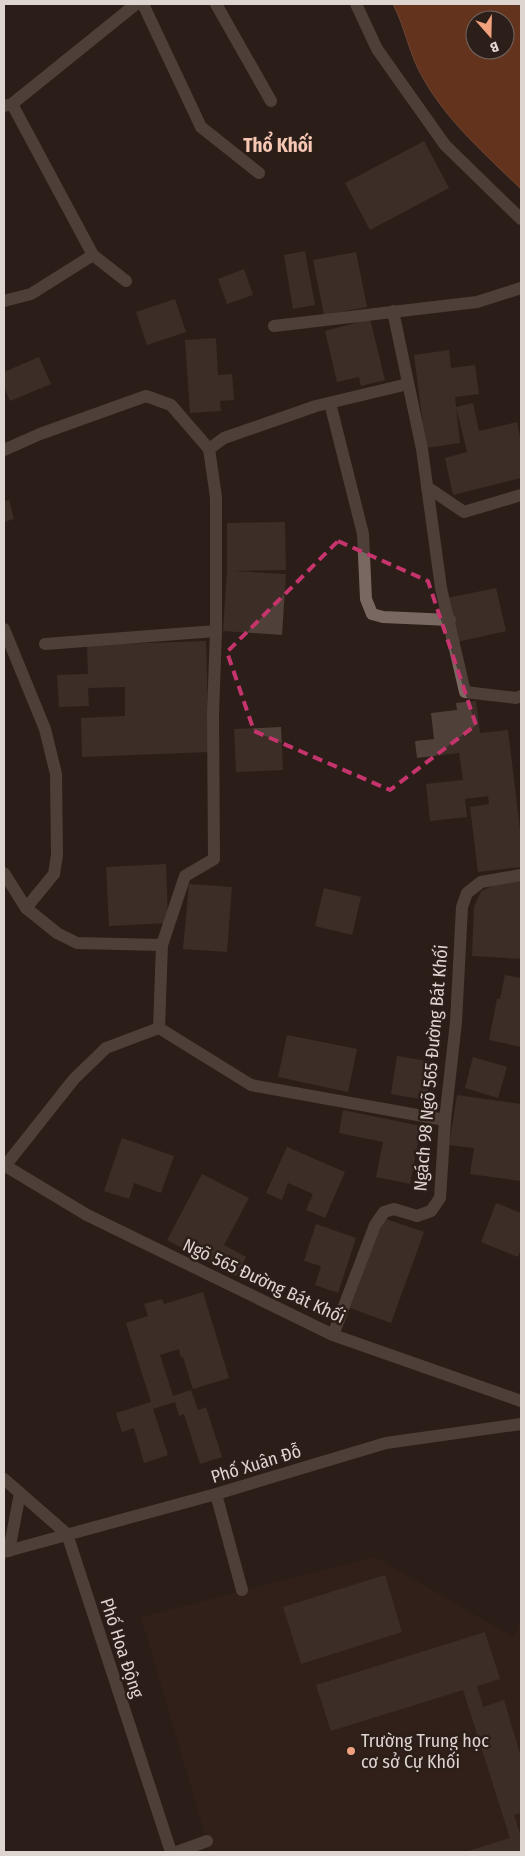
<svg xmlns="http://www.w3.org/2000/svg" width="525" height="1856" font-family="'Fira Sans Condensed',sans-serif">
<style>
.built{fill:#38241b}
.water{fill:#a64e24;stroke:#b77658;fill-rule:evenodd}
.building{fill:#50403a}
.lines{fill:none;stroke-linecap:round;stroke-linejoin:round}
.minor{stroke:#796861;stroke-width:12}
.marked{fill:none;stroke:#c6346d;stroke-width:4;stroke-dasharray:10 6;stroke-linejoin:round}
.poi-dot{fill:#f2a17e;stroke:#2c1e18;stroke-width:2}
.labels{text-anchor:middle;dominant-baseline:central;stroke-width:5;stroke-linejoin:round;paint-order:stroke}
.street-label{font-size:18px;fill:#ded4d0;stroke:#2c1e18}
.poi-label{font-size:18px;fill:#ded4d0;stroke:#2c1e18;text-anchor:start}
.neighbourhood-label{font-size:19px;font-weight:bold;fill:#f6c7b3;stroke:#2c1e18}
</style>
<rect width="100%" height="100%" fill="#2c1e18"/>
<!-- built -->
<path class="built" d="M 375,1557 L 513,1637 L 521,1619 L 521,1852 L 210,1852 L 141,1617 Z"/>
<!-- water -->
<path class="water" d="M 393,4 L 517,4 L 521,8 L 521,189 C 486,155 447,121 423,78 C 410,57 405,27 393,4 ZM 475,20 L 505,20 L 505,50 L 475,50 Z"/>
<!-- building -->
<g class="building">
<path d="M 424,141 L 449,188 L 370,230 L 345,183 Z"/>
<path d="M 305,251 L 315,305 L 293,309 L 284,255 Z"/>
<path d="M 356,252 L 367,307 L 324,315 L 313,260 Z"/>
<path d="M 244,269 L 253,295 L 227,304 L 218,279 Z"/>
<path d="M 175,299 L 186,332 L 147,345 L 136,312 Z"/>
<path d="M 370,319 L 385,380 L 361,386 L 359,377 L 337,382 L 325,331 Z"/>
<path d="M 216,338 L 218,375 L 232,374 L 234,400 L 220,401 L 221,411 L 190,413 L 185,340 Z"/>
<path d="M 449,350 L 451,368 L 475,365 L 479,394 L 455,397 L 460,443 L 426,448 L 414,355 Z"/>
<path d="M 39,357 L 51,384 L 10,401 L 4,387 L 4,372 Z"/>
<path d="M 473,403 L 479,431 L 517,422 L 521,442 L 521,478 L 453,495 L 445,458 L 467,452 L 456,407 Z"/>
<path d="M 9,500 L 14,519 L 4,522 L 4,501 Z"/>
<path d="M 285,522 L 286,570 L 234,571 L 286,574 L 282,635 L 223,631 L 227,570 L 227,523 Z"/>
<path d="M 496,588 L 506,631 L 457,642 L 447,598 Z"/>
<path d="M 206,641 L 209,752 L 82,757 L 81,718 L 125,716 L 125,687 L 88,688 L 89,706 L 59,707 L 57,675 L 88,674 L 87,645 Z"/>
<path d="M 476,701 L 480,733 L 508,730 L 521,838 L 521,867 L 478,872 L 470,807 L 489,804 L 488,796 L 465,799 L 467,817 L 430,821 L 426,784 L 463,780 L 459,753 L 417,758 L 415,741 L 434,739 L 431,713 L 457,710 L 456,703 Z"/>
<path d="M 281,727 L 283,770 L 236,772 L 234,729 Z"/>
<path d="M 166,864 L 168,923 L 109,926 L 106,867 Z"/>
<path d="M 521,881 L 521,959 L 472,956 L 474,907 L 481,891 L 497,884 Z"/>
<path d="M 189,884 L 232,887 L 227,952 L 183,949 Z"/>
<path d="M 324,888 L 361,897 L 352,935 L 315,926 Z"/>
<path d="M 505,975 L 521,978 L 521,1047 L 489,1040 L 497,999 L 500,999 Z"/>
<path d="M 287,1035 L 357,1049 L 348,1092 L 278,1077 Z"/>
<path d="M 397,1056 L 433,1062 L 426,1100 L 391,1094 Z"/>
<path d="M 473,1057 L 507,1067 L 498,1098 L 465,1088 Z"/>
<path d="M 457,1095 L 521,1104 L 521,1181 L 470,1174 L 474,1148 L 449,1145 Z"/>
<path d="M 343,1110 L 421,1126 L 410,1184 L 376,1177 L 383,1142 L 339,1133 Z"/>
<path d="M 122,1138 L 174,1156 L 161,1193 L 134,1183 L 129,1199 L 104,1191 Z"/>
<path d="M 287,1147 L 345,1172 L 325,1218 L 306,1210 L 313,1194 L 288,1183 L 282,1200 L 266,1193 Z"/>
<path d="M 202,1174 L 249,1198 L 224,1245 L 246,1257 L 236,1276 L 167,1240 Z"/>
<path d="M 496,1203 L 521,1213 L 521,1249 L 518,1257 L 481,1242 Z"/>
<path d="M 383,1218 L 424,1232 L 391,1323 L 350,1308 Z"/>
<path d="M 316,1224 L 356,1238 L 338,1293 L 315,1285 L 321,1266 L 304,1261 Z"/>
<path d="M 203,1292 L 229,1378 L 193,1389 L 183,1357 L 181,1358 L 179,1349 L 160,1355 L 173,1396 L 191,1390 L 198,1410 L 206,1407 L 222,1457 L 200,1464 L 184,1414 L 179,1416 L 175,1402 L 153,1409 L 168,1455 L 144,1463 L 134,1428 L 122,1432 L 116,1413 L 151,1402 L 126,1323 L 148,1316 L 144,1304 L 162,1299 L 164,1304 Z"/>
<path d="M 385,1575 L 402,1632 L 301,1664 L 283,1607 Z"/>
<path d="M 485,1632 L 500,1679 L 477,1686 L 483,1707 L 504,1700 L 521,1757 L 521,1813 L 514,1815 L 520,1834 L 521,1834 L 521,1852 L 465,1852 L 510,1838 L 463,1690 L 331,1731 L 316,1685 Z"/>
</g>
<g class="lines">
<!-- minor -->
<g class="minor">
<path d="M 143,4 L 201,127 L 259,173"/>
<path d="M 216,4 L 271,101"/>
<path d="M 356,4 L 377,49 L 445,145 L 521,219"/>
<path d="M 12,104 L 93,255 L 126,281"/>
<path d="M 4,106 L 12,104 L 136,4"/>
<path d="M 4,301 L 31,294 L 93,255"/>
<path d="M 393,311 L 422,449 L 441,588 L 465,692 L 516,698 L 521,696"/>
<path d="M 274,326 L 477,302 L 521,288"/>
<path d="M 330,403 L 363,534 L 366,599 L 372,614 L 383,617 L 450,620"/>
<path d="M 209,449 L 216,497 L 216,631 L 213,714 L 214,859 L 185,876 L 162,945 L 159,1028 L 251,1085 L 445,1120"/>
<path d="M 4,450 L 40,434 L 146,396 L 171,405 L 209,449 L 224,438 L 316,406 L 408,384"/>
<path d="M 427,487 L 464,512 L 521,495"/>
<path d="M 4,629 L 45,729 L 56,774 L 57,855 L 54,874 L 26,908"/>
<path d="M 45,644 L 216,631"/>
<path d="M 4,873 L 26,908 L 57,933 L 77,943 L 162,945"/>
<path d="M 4,1165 L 87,1215 L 333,1335 L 521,1401"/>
<path d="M 5,1166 L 74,1079 L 106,1048 L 159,1028"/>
<path d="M 333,1335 L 375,1225 L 384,1212 L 394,1209 L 417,1216 L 431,1211 L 440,1198 L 445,1120 L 456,1022 L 462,907 L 467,893 L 481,882 L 521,875"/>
<path d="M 4,1479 L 67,1534 L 171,1852"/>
<path d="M 216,1494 L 242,1590"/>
<path d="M 9,1551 L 20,1493"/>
<path d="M 4,1552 L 216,1494 L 386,1443 L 521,1424"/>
<path d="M 177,1852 L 207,1841"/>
</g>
</g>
<!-- marked area -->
<path d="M0 0H525V1856H0ZM 338,541 L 428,581 L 476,725 L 390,790 L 254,731 L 227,652 Z" fill="#2c1e18" fill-opacity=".55" fill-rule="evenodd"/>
<path class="marked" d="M 338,541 L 428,581 L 476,725 L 390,790 L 254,731 L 227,652 Z"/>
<!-- markers -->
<circle class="poi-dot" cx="351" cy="1751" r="5"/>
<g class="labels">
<!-- street labels -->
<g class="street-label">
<text transform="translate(431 1068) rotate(-85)">Ngách 98 Ngõ 565 Đường Bát Khối</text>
<text transform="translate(264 1281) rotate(25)">Ngõ 565 Đường Bát Khối</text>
<text transform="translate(256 1464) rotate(-17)">Phố Xuân Đỗ</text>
<text transform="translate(122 1648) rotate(72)">Phố Hoa Động</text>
</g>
<!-- poi labels -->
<g class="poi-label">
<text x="361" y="1741">Trường Trung học<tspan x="361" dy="21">cơ sở Cự Khối</tspan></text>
</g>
<!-- neighbourhood labels -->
<g class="neighbourhood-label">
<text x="278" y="145">Thổ Khối</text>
</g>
</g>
<!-- border -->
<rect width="525" height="1856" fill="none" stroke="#ded4d0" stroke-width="10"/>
<!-- north arrow -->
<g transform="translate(490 35) rotate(160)"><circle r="24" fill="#2c1e18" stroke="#736762"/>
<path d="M0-4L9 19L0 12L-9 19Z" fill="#f2a17e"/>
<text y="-8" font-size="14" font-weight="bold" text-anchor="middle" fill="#ded4d0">B</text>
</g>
</svg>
